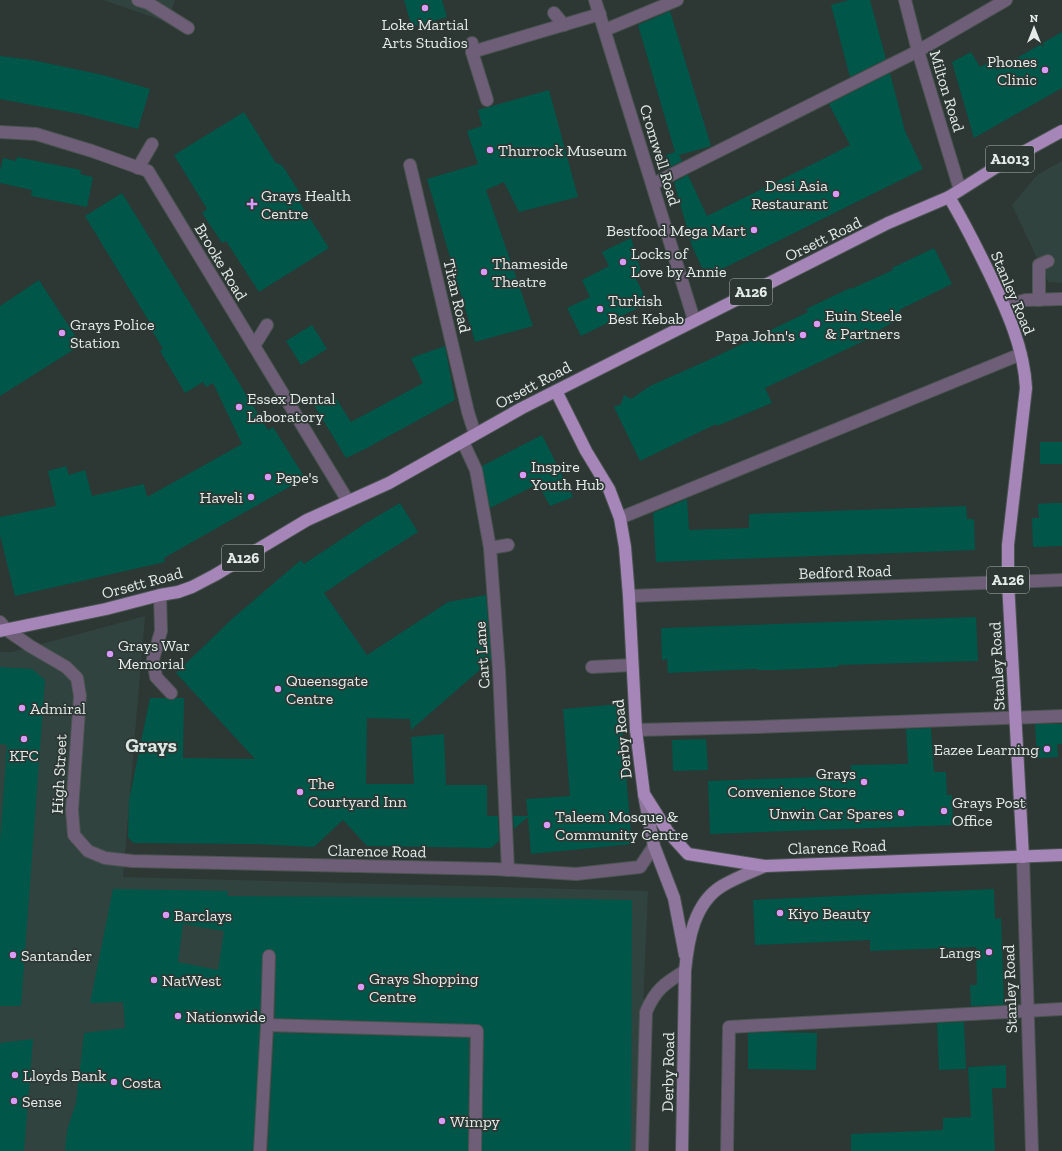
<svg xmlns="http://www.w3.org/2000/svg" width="1062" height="1151" font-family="'Zilla Slab',serif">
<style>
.built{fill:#31433f}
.building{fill:#005749;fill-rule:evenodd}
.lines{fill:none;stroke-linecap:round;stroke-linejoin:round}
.lane-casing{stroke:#4a5451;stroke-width:14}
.street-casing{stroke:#4a5451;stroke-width:14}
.secondary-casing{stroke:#4a5451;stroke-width:14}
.primary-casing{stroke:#4a5451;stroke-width:14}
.lane{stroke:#6e5e77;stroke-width:12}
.street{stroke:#6e5e77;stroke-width:12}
.secondary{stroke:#8e759c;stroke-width:12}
.primary{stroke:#a686b8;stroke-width:12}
.poi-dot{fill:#d89bf8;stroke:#2d3734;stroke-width:1.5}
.labels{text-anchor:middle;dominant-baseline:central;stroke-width:3.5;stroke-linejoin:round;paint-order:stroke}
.shield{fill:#2d3734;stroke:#adb5b3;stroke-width:1}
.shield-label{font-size:15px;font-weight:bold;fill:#e4ebe9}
.poi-label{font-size:16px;fill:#e4ebe9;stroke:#2d3734;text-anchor:start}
.street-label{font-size:16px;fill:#e4ebe9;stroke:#2d3734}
.district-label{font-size:20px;font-weight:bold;fill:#d9e6e2;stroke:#2d3734}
</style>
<rect width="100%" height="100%" fill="#2d3734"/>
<!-- built -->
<g class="built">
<path d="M 103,0 L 175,0 L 167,22 Z"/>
<path d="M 1062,161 L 1062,283 L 1048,282 L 1012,205 L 1037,175 Z"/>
<path d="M 145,616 L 123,877 L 648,891 L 637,1151 L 0,1151 L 0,652 L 12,652 Z"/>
</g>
<!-- building -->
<g class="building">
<path d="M 404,0 L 442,0 L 447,17 L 412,27 Z"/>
<path d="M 849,0 L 870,0 L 886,59 L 850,77 L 831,5 Z"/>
<path d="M 670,11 L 711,146 L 679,155 L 682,161 L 670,167 L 666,155 L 675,152 L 638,25 Z"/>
<path d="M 1062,32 L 1062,88 L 974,138 L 952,62 L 971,52 L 980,67 L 991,61 L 996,70 Z"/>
<path d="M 0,56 L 32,60 L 103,75 L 150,89 L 138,129 L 80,114 L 0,99 Z"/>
<path d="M 890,73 L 905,131 L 923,169 L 716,272 L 702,268 L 692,246 L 674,182 L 688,175 L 707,216 L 819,161 L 850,145 L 829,104 Z"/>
<path d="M 549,90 L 578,197 L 519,212 L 504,182 L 486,190 L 533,326 L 475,342 L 427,179 L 478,164 L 467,131 L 482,126 L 478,110 Z"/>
<path d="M 244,112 L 276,163 L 282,165 L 298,190 L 297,198 L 329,248 L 259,292 L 226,241 L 222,243 L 202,213 L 207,209 L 174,155 Z"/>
<path d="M 17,157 L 81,170 L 80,174 L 93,177 L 87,207 L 31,196 L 32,190 L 0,183 L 0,171 L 3,158 L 16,161 Z"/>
<path d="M 122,193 L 268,430 L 273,427 L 305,478 L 164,558 L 165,562 L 15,596 L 0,535 L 0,517 L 56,506 L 48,471 L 66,466 L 69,475 L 85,470 L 92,496 L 144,484 L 147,497 L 242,444 L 213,383 L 206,387 L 203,382 L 185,393 L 160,351 L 163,349 L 148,324 L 150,323 L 85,216 Z"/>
<path d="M 631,238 L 641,271 L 634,275 L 648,303 L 581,336 L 567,308 L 590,297 L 582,280 L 609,266 L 602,252 Z"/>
<path d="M 934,248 L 952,284 L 899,310 L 902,317 L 869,336 L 870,338 L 765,388 L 772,403 L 717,426 L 716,424 L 640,461 L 614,407 L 621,404 L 624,395 L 631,399 L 650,386 L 713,358 L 808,312 L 806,309 L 850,288 L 851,289 L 893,270 L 892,268 Z"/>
<path d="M 39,280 L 81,345 L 0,396 L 0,306 Z"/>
<path d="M 312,325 L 327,349 L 301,365 L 286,341 Z"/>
<path d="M 445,346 L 455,400 L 365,449 L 346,458 L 314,405 L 334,395 L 351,422 L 423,383 L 411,358 Z"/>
<path d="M 542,435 L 573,497 L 550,506 L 538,484 L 490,508 L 482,466 Z"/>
<rect x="1040" y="442" width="22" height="22"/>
<path d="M 687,499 L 689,530 L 749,528 L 749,514 L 966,506 L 967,519 L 974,519 L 975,550 L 656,562 L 653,513 Z"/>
<path d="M 400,503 L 418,532 L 364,566 L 324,593 L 367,655 L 448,602 L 486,595 L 491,658 L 490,661 L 411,730 L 410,719 L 367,718 L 366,784 L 414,784 L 411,737 L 444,734 L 446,785 L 487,785 L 487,816 L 498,816 L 499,841 L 491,848 L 367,846 L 343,820 L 314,847 L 252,844 L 133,843 L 128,837 L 129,800 L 150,698 L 166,698 L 172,700 L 176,698 L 184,698 L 183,758 L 255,759 L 176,673 L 233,618 L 301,560 L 304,564 L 366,523 Z"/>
<path d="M 1052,503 L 1062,503 L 1062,546 L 1033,547 L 1032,518 L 1039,518 L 1038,504 Z"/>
<path d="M 976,617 L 978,661 L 838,665 L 838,667 L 778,670 L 757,670 L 757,669 L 668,673 L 667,659 L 662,660 L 661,628 Z"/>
<path d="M 0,667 L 32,669 L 45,680 L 21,1006 L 0,1006 L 0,842 L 7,745 L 0,744 Z"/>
<path d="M 620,704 L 632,844 L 531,854 L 528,817 L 514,829 L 513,816 L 528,816 L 526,799 L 570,796 L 563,709 Z"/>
<path d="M 1035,724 L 1062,724 L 1062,744 L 1057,744 L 1058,757 L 1037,758 Z"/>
<path d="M 931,728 L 934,772 L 946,772 L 947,795 L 952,795 L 953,825 L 710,834 L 708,781 L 851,776 L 851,765 L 908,764 L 906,729 Z"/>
<path d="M 706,739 L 708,770 L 673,771 L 672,740 Z"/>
<path d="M 113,889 L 228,891 L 227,896 L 510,898 L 632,900 L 631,1151 L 482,1151 L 484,1031 L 481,1025 L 477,1024 L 275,1018 L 276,956 L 273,950 L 269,949 L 263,952 L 262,956 L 260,1025 L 253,1151 L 65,1151 L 67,1130 L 76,1103 L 84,1033 L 125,1028 L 123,1002 L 90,1003 ZM 183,924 L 224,931 L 218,970 L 178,962 Z"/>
<path d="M 994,889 L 995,919 L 1001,918 L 1004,1005 L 971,1006 L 970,985 L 977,985 L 976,947 L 870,951 L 870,940 L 755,945 L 753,900 Z"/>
<path d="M 964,1022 L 966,1069 L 939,1070 L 937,1023 Z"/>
<path d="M 771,1032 L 817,1033 L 816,1070 L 748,1069 L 748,1033 Z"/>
<path d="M 274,1033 L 469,1038 L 468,1151 L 268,1151 Z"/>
<path d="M 33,1039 L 24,1151 L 0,1151 L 0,1043 Z"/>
<path d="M 1006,1065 L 1006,1088 L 992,1088 L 995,1151 L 851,1151 L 851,1134 L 943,1130 L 943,1118 L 971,1117 L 968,1067 Z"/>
</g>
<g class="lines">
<defs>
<g id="lane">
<path d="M 554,13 L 564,25"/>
<path d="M 605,30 L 677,0"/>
<path d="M 472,43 L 472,52 L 487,100"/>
<path d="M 472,52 L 600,14"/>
<path d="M 410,165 L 468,412 L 475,434"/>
<path d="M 138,168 L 152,144"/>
<path d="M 653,184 L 918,51 L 1006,0"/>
<path d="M 1039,300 L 1039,265 L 1048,261"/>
<path d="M 1005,306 L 1026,300 L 1062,299"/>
<path d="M 254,346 L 267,325"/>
<path d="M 620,518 L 1021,354"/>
<path d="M 490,548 L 508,545"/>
<path d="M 160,595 L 161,631 L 153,659 L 156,677 L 171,693"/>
<path d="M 592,667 L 632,665"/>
<path d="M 636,730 L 758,727 L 1062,716"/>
<path d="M 267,1025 L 477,1031 L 475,1151"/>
<path d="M 260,1151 L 267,1025 L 269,956"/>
<path d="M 727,1151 L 729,1027 L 1062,1009"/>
</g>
<g id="street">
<path d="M 138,0 L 148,3 L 188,28"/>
<path d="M 595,0 L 694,320"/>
<path d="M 905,0 L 918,51 L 960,190"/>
<path d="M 0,132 L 36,134 L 92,151 L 148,171 L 348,501"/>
<path d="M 463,442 L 476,470 L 490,548 L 499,670 L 508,870"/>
<path d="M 629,596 L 1062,580"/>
<path d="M 0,622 L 7,630 L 30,646 L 66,667 L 77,678 L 80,696 L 72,810 L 74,835 L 88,851 L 105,858 L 132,861 L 495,869 L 576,874 L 640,867 L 654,846"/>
<path d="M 1023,857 L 1032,1151"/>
<path d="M 642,1151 L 646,1012 C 655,990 665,983 685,971"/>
</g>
<g id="secondary">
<path d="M 644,795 L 654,846 L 674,898 L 685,955"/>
<path d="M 682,1151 L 685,971 C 688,940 694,903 722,886 C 735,878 751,872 765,866"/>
</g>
<g id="primary">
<path d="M 949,197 C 964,222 977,248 990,275 C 1007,311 1024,348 1026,388 L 1008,545 L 1008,582 L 1023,857"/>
<path d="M 556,391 L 586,451 L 609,489 L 620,518 L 625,547 L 629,596 L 636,730 L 644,794 L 668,832 L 688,854 L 765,866 L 1062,855"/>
<path d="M 0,631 L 106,609 L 160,595 L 178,592 L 192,587 L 215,575 L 307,520 L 389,483 L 522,408 L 888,223 L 949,197 L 998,166 L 1062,131"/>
</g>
</defs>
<!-- lane casing -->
<use href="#lane" class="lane-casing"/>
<!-- street casing -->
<use href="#street" class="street-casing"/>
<!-- secondary casing -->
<use href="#secondary" class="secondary-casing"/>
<!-- primary casing -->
<use href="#primary" class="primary-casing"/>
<!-- lane -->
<use href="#lane" class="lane"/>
<!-- street -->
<use href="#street" class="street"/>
<!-- secondary -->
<use href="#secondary" class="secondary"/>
<!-- primary -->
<use href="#primary" class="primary"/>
</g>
<!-- markers -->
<g class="poi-dot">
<circle cx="425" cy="8" r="4"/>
<circle cx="1045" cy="70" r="4"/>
<circle cx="490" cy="150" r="4"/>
<circle cx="836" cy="194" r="4"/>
<path d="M250 198h4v4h4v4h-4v4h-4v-4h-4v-4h4z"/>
<circle cx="754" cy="230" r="4"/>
<circle cx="623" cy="262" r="4"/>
<circle cx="484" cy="272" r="4"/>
<circle cx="600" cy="309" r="4"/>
<circle cx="817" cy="324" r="4"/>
<circle cx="62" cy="333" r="4"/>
<circle cx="803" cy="335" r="4"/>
<circle cx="239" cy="407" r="4"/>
<circle cx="523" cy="475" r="4"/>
<circle cx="268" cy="477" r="4"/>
<circle cx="251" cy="497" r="4"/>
<circle cx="110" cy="654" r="4"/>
<circle cx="278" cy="689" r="4"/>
<circle cx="22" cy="708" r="4"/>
<circle cx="24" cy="739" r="4"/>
<circle cx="1047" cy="749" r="4"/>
<circle cx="864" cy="782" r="4"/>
<circle cx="300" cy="792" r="4"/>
<circle cx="944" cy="811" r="4"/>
<circle cx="901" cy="813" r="4"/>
<circle cx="547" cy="825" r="4"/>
<circle cx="780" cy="913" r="4"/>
<circle cx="166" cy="915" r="4"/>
<circle cx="989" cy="952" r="4"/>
<circle cx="13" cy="955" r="4"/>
<circle cx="154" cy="980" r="4"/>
<circle cx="361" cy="987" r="4"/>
<circle cx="178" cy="1016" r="4"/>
<circle cx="15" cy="1075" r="4"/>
<circle cx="114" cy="1082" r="4"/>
<circle cx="14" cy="1101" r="4"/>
<circle cx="442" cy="1121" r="4"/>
</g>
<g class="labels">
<!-- shield labels -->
<g class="shield">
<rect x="986" y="146" width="48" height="26" rx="3"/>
<rect x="730" y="279" width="42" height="26" rx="3"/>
<rect x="222" y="545" width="42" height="26" rx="3"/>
<rect x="987" y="567" width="42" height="26" rx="3"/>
</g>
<g class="shield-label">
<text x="1010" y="159">A1013</text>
<text x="751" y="292">A126</text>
<text x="243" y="558">A126</text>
<text x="1008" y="580">A126</text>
</g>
<!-- poi labels -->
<g class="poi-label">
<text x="425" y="24" text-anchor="middle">Loke Martial<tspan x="425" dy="18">Arts Studios</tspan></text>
<text x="1037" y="61" text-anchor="end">Phones<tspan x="1037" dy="18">Clinic</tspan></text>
<text x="498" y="150">Thurrock Museum</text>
<text x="828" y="185" text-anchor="end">Desi Asia<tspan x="828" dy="18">Restaurant</tspan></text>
<text x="261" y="195">Grays Health<tspan x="261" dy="18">Centre</tspan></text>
<text x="746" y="230" text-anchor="end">Bestfood Mega Mart</text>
<text x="631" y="253">Locks of<tspan x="631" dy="18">Love by Annie</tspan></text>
<text x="492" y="263">Thameside<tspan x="492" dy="18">Theatre</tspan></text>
<text x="608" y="300">Turkish<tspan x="608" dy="18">Best Kebab</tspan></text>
<text x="825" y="315">Euin Steele<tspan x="825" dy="18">&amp; Partners</tspan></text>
<text x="70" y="324">Grays Police<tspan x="70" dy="18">Station</tspan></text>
<text x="795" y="335" text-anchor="end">Papa John's</text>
<text x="247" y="398">Essex Dental<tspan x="247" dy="18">Laboratory</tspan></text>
<text x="531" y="466">Inspire<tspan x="531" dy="18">Youth Hub</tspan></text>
<text x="276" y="477">Pepe's</text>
<text x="243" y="497" text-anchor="end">Haveli</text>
<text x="118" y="645">Grays War<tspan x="118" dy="18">Memorial</tspan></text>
<text x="286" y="680">Queensgate<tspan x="286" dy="18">Centre</tspan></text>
<text x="30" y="708">Admiral</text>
<text x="1039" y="749" text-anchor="end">Eazee Learning</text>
<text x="24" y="755" text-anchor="middle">KFC</text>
<text x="856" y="773" text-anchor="end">Grays<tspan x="856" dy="18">Convenience Store</tspan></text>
<text x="308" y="783">The<tspan x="308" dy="18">Courtyard Inn</tspan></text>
<text x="952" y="802">Grays Post<tspan x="952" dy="18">Office</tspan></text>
<text x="893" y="813" text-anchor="end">Unwin Car Spares</text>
<text x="555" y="816">Taleem Mosque &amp;<tspan x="555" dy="18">Community Centre</tspan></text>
<text x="788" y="913">Kiyo Beauty</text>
<text x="174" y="915">Barclays</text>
<text x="981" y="952" text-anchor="end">Langs</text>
<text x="21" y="955">Santander</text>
<text x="369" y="978">Grays Shopping<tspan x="369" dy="18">Centre</tspan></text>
<text x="162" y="980">NatWest</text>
<text x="186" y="1016">Nationwide</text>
<text x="23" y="1075">Lloyds Bank</text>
<text x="122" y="1082">Costa</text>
<text x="22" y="1101">Sense</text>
<text x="450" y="1121">Wimpy</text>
</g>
<!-- street labels -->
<g class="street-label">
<text transform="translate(947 91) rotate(73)">Milton Road</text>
<text transform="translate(660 155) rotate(73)">Cromwell Road</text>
<text transform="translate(823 239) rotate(-26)">Orsett Road</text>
<text transform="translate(221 262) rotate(59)">Brooke Road</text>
<text transform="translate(1013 293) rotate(67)">Stanley Road</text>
<text transform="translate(457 296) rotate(77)">Titan Road</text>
<text transform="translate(533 385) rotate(-28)">Orsett Road</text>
<text transform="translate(845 572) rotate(-2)">Bedford Road</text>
<text transform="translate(142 583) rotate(-15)">Orsett Road</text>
<text transform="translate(482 655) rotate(-94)">Cart Lane</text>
<text transform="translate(997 666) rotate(-93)">Stanley Road</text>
<text transform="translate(622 739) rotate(-96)">Derby Road</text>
<text transform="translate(59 774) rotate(-87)">High Street</text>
<text transform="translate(837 847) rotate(-2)">Clarence Road</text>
<text transform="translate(377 851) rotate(1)">Clarence Road</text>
<text transform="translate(1010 989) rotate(-92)">Stanley Road</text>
<text transform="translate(668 1072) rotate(-89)">Derby Road</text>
</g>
<!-- district labels -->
<g class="district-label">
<text x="151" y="745">Grays</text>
</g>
</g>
<!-- north arrow -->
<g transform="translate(1034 28)" stroke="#2d3734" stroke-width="3" paint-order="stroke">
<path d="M0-3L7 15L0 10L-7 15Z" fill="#e4ebe9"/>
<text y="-6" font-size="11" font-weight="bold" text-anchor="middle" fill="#e4ebe9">N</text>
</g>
</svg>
